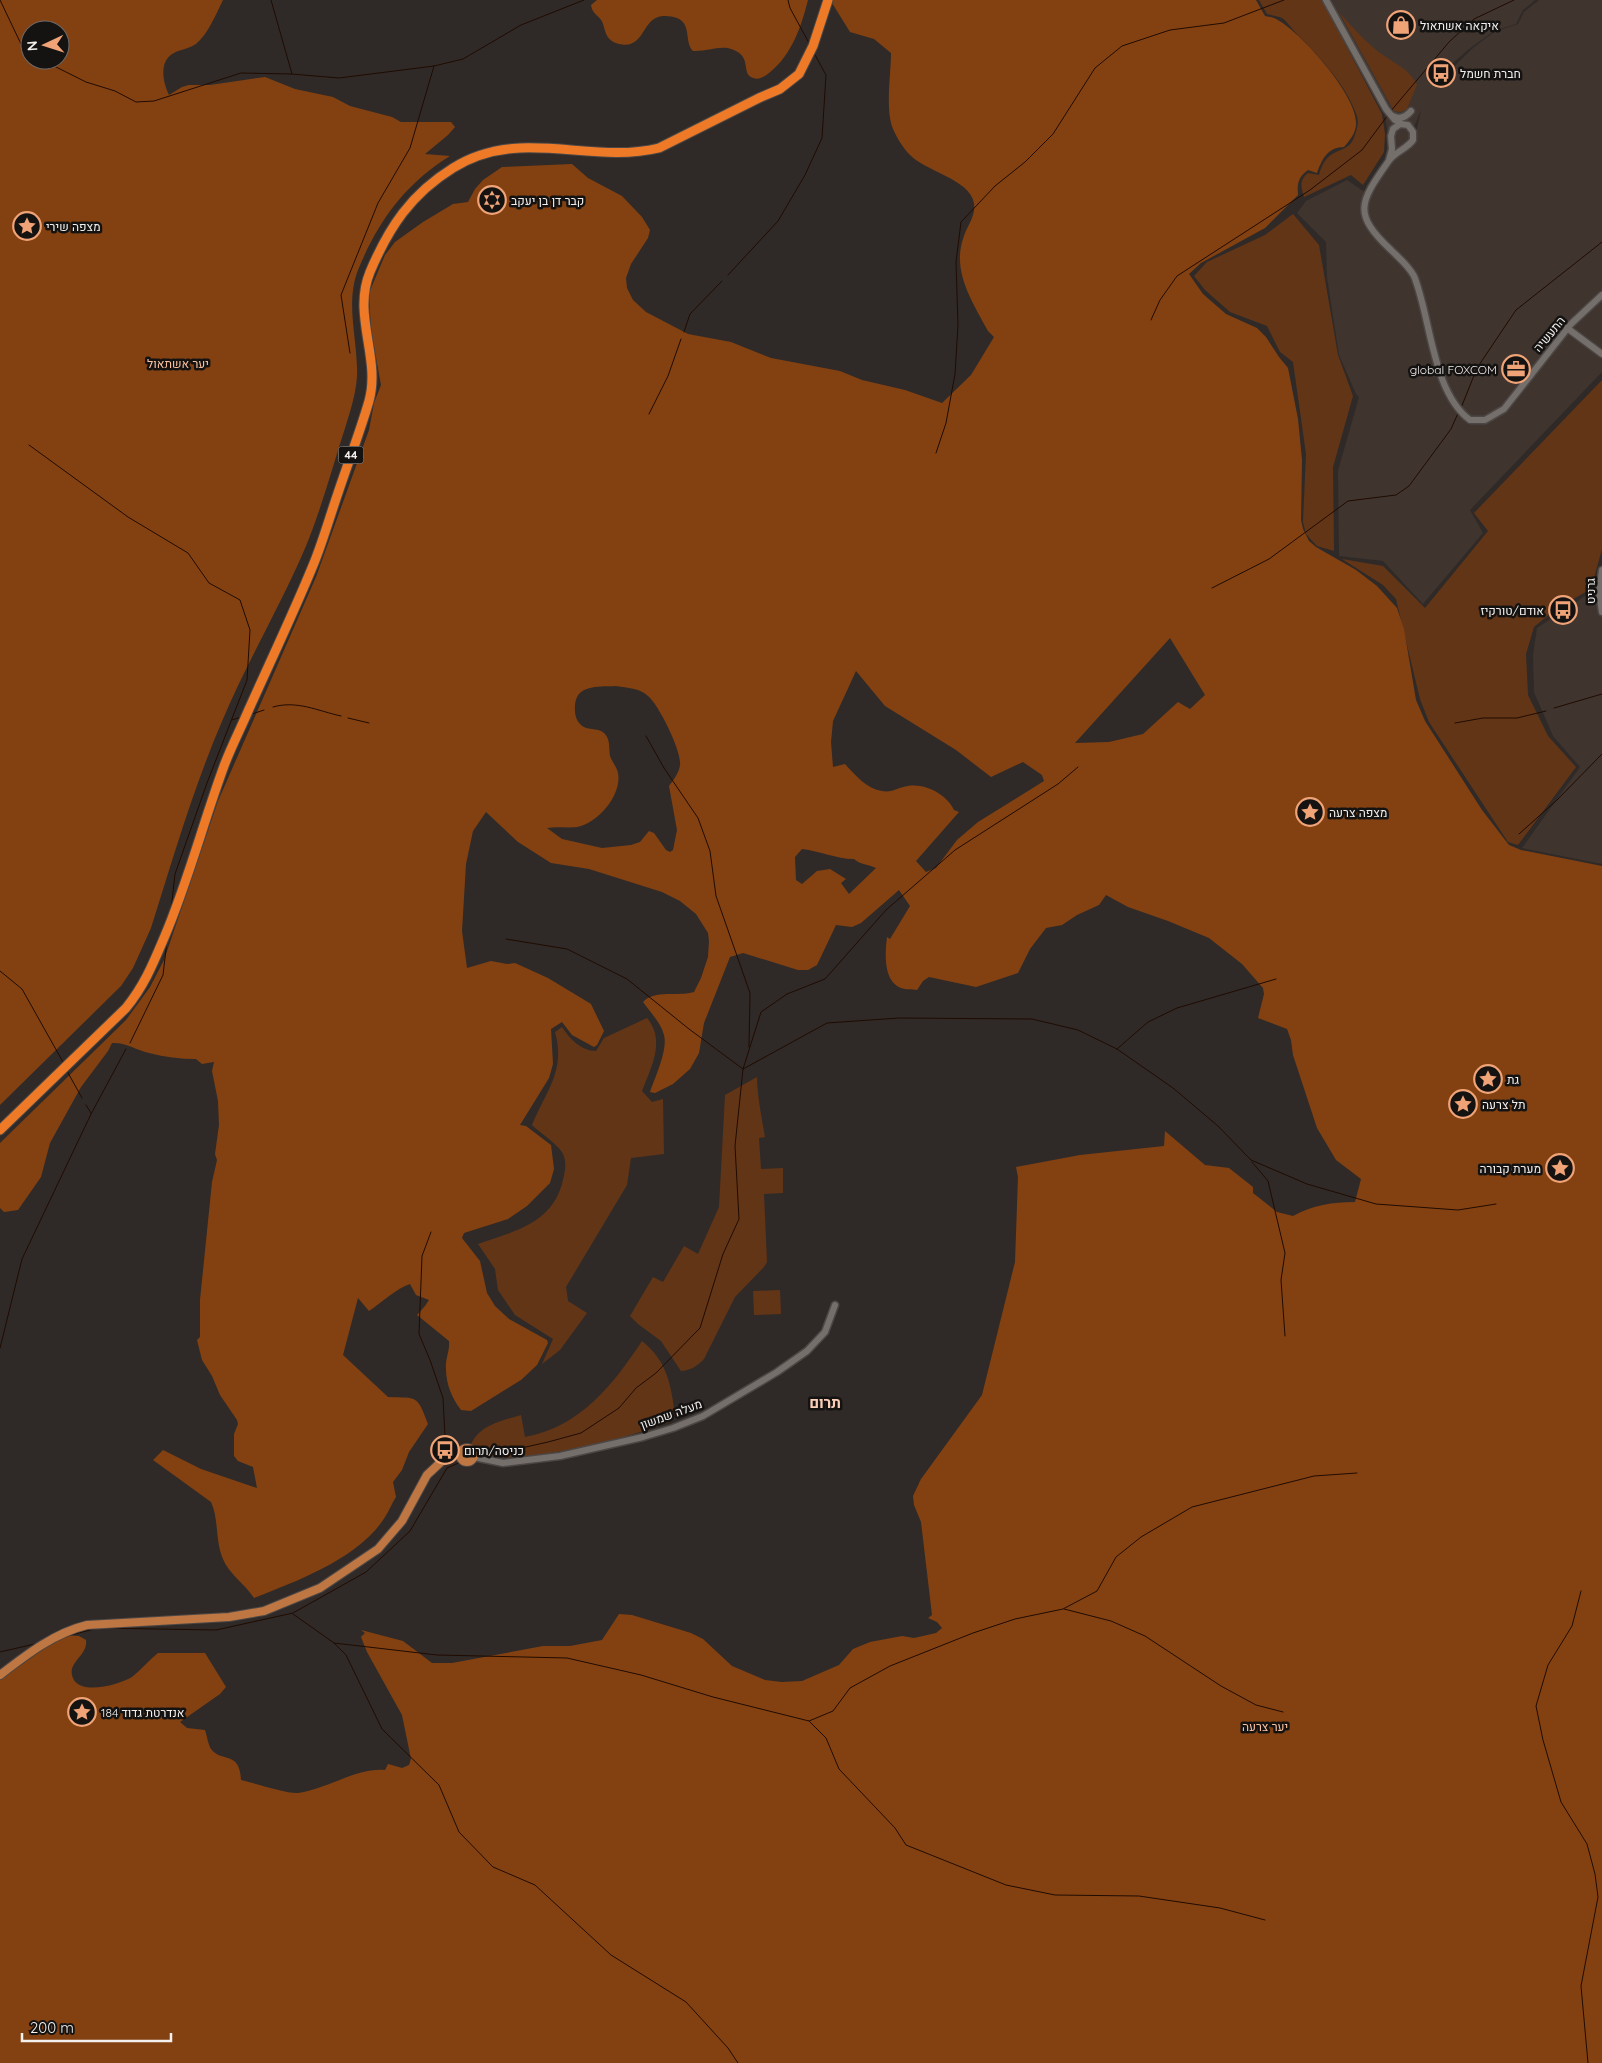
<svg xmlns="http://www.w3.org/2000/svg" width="1602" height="2063" font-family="Quicksand,Heebo,sans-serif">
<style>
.built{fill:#3f342e}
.green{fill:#633517}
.forest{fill:#834112;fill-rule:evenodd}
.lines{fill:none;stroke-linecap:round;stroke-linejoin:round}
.stream{stroke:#200b01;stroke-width:1}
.minor-casing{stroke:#4c4745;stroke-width:9}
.major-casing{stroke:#4c4745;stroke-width:10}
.highway-casing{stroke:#4c4745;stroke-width:11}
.minor{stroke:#756f6c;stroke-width:6}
.major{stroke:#be7643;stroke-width:8}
.highway{stroke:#ee7a27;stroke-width:9}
.labels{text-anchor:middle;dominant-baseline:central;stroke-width:5;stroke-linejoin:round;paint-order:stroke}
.shield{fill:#151312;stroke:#b0aeac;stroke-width:1}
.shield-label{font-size:11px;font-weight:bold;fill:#f3f0ee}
.poi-label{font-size:12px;fill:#f3f0ee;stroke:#151312;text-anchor:start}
.street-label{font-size:12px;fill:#f3f0ee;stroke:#151312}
.park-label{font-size:12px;fill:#fdc2a0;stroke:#151312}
.quarter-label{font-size:15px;font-weight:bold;fill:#fbcfb7;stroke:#151312}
</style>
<rect width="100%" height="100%" fill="#2f2a27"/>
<!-- built -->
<g class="built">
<path d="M 1323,0 L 1535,0 L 1523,10 L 1516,24 L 1494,31 L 1469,49 L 1447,68 L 1433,87 L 1473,48 L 1494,32 L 1518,24 L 1524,12 L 1539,0 L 1602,0 L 1602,372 L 1470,510 L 1483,533 L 1423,604 L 1383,561 L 1339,556 L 1338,471 L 1359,397 L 1356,394 L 1339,355 L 1327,277 L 1326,242 L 1297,213 L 1306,201 L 1347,180 L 1369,195 L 1398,154 L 1414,142 L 1421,110 L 1414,127 L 1414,140 L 1402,149 L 1396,148 L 1389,139 L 1384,112 Z"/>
<path d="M 1588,594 L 1602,609 L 1602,864 L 1522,848 L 1580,767 L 1553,736 L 1534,692 L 1533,656 L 1537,628 Z"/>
</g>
<!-- green -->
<g class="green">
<path d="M 1259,0 L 1322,0 L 1382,114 L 1385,134 L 1384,152 L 1363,185 L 1351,175 L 1304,197 C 1301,186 1299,181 1308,173 L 1319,175 C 1328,142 1348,158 1355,135 C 1357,129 1359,122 1357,116 C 1346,84 1318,55 1295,32 C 1291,28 1287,21 1282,18 C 1278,16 1271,15 1267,14 Z"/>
<path d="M 1339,12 C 1350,25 1362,38 1375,49 C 1389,61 1410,68 1417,85 L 1407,109 L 1401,112 L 1394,111 Z"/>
<path d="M 1293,214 L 1319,245 L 1338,355 L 1353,396 L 1333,467 L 1334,551 L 1317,546 L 1306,534 L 1303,522 L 1306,454 L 1293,362 L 1280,352 L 1267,326 L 1230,312 L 1205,290 L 1194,276 L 1207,262 L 1265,235 Z"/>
<path d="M 1602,380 L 1602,549 L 1591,589 L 1557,608 L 1534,627 L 1526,654 L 1528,695 L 1548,736 L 1576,767 L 1518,845 L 1508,842 L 1429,722 L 1420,699 L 1396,599 L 1383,585 L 1342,559 L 1383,566 L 1425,608 L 1488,531 L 1474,513 Z"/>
<path d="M 647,1018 C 666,1041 651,1067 642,1091 L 652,1102 L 663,1099 L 664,1154 L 631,1158 L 627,1185 L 566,1287 L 568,1301 L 587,1313 L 560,1350 L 542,1364 L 553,1339 L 515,1315 L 498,1290 L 495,1269 L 478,1244 C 514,1231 553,1224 563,1180 C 565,1171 567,1163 563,1154 C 559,1145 539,1132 532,1125 C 546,1091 566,1070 555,1032 L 562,1027 C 569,1038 581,1051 596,1051 L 604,1038 Z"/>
<path d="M 757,1077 C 757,1095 762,1119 765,1137 L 759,1138 L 761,1169 L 783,1168 L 783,1193 L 764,1194 L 767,1262 L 764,1267 L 735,1297 L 704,1359 C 698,1366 689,1371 681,1371 L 661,1341 L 638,1324 L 630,1316 L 653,1277 L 663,1282 L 684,1246 L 698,1254 L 719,1207 L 725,1095 Z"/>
<path d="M 780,1290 L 781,1314 L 754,1315 L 753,1291 Z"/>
<path d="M 642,1341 C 667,1361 671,1384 675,1415 L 670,1422 C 615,1442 538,1461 479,1457 L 471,1444 C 481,1424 501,1421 521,1415 L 525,1437 C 580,1427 613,1385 642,1341 Z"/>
</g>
<!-- forest -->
<g class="forest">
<path d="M 0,0 L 223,0 C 216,14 208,34 196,44 C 190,48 184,49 178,51 C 158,58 162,80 169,95 L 182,87 L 189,85 L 210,85 L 265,77 L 295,89 L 333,97 L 350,106 L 392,117 L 401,122 L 451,122 L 455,127 L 448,135 L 425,154 L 450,156 C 405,184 378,221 358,270 C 346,301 356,334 357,367 C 358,386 352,406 346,425 C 333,465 322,507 306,546 C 281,605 248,660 223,719 C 194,786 173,858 151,928 L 133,968 L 121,986 L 0,1105 ZM 30,30 L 60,30 L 60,60 L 30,60 Z"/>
<path d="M 597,0 L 808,0 C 801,27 792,55 769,73 C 764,77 758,81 751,77 C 742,72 751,57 734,50 C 721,44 707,52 693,51 C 684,42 692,24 677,18 C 672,16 663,15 658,17 C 641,23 644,49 619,44 C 607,41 606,34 603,24 C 601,16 592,15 591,5 Z"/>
<path d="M 833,0 L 1256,0 L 1265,16 C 1269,17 1273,17 1276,19 C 1300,31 1358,96 1356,124 C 1356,133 1349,141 1344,147 C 1328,147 1322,159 1317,173 L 1308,170 C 1298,177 1297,184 1298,195 L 1265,228 L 1201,263 L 1189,274 L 1203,294 L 1226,314 L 1257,328 L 1266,337 L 1279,357 L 1288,368 L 1298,419 L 1302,460 L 1301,520 L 1303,529 L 1309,541 L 1316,547 L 1356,570 L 1377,586 L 1397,608 L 1404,629 L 1416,700 L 1425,721 L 1482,810 L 1509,845 L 1521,850 L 1602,866 L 1602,2063 L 0,2063 L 0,1680 L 63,1635 L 79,1636 L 86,1640 C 88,1655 69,1661 72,1675 C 76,1697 119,1685 132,1677 C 141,1670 149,1660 158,1653 L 205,1653 L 226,1687 L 220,1694 L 180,1722 L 187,1728 L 205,1730 C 207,1736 208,1744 211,1749 C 221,1763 240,1750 241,1780 C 254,1783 287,1794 298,1793 C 327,1789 356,1768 385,1770 L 388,1764 L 402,1768 L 409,1765 L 411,1759 L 402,1715 L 367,1652 L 361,1637 L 365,1633 L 361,1630 L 403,1641 L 432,1663 L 452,1663 L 543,1646 L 570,1646 L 602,1640 L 619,1614 L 632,1615 L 691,1633 L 703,1639 L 732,1666 L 765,1680 L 782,1682 L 802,1681 L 839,1665 L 853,1649 L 870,1642 L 902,1636 L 914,1638 L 936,1633 L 942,1628 L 937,1622 L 928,1618 L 932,1615 L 921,1522 L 914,1505 L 913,1496 L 921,1479 L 982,1395 L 1015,1262 L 1018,1177 L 1016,1167 L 1080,1155 L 1164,1146 L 1165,1131 L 1205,1165 L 1229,1168 L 1253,1187 L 1253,1193 L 1277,1212 L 1293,1216 C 1313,1205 1332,1202 1355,1202 L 1361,1179 L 1336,1160 L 1317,1128 L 1293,1055 L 1291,1040 L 1287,1029 L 1258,1018 L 1264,994 L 1263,988 L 1242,964 L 1209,938 L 1168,921 L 1128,907 L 1106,895 L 1099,905 L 1077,915 L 1062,925 L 1046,928 L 1030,949 L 1018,973 L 976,987 L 929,977 L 923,981 L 917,990 C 912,989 906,990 901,988 C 883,981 885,953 887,937 L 890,939 L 910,906 L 899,890 L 861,923 L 852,927 L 836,925 L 817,965 L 808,970 L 798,970 L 743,953 L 730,957 L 704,1023 L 699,1053 L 690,1069 L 673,1084 L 655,1093 L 650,1092 C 655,1077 668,1050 664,1035 C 661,1023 650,1012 643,1002 C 655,989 678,997 694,992 L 701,978 L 708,957 L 709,941 L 708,933 L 696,914 L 680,901 L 662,892 L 589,869 L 551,863 L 518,842 L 486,812 L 473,831 L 466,864 L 462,931 L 467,968 L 491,961 L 507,964 L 515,963 L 548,978 L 591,1004 L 604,1031 L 597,1045 L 594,1047 L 572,1035 L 562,1022 L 551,1029 L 553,1064 L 549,1078 L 520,1125 L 526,1126 L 551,1145 L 554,1169 L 550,1183 L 527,1206 L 508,1219 L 464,1233 L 462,1238 L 480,1261 L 487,1293 L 495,1306 L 509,1319 L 547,1340 L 548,1343 L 537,1365 L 521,1380 L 471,1411 L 461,1410 C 452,1398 446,1384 446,1369 C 445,1359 450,1351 449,1341 L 417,1315 L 425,1306 L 429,1300 L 416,1295 L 410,1284 C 397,1288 381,1303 369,1311 L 358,1298 L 343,1355 L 388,1397 C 418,1398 417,1395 428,1424 L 409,1452 L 402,1470 L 393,1482 L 396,1497 C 392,1503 389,1511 385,1517 C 360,1558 297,1581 254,1598 C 245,1584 229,1574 223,1559 C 215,1541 219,1519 211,1502 L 153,1460 L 163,1450 L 201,1469 L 257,1488 L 253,1467 L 238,1461 L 234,1456 L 234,1434 L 238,1424 L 237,1420 L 220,1395 L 212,1376 L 202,1360 L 197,1340 L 200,1337 L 200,1300 L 212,1182 L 217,1160 L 215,1154 L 219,1125 L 218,1101 L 212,1071 L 214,1062 L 202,1064 L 196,1059 C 180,1059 165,1057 149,1053 C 136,1050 126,1042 112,1043 L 108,1051 L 81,1087 L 50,1143 L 41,1177 L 18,1210 L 4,1212 L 0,1208 L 0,1143 L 126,1020 L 150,987 L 164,960 L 218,801 L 316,577 L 369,430 L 374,403 L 381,385 L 371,330 L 369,293 L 385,255 L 395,242 L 423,222 L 453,204 L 468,202 L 475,189 L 483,180 L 502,167 L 572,164 L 588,178 L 622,196 L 642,217 L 650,230 L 648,238 L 631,264 L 626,278 L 627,288 L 633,300 L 646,312 L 688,334 L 731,342 L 771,358 L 840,371 L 862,380 L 905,390 L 942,403 L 971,375 L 994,337 L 988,331 C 973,303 952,272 963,239 C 966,227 976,217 974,203 C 970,179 924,171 909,154 C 903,148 896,136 893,129 C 885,110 891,74 891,53 L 874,39 L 850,32 L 832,3 ZM 1170,638 L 1205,695 L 1190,709 L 1178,702 L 1143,734 L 1109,742 L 1075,743 ZM 856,671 L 885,706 L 956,750 L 991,777 L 1023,762 L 1042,775 L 1044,781 L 978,822 L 957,840 L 936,868 L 926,872 L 916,861 L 959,812 L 954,810 C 947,795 926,783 908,786 C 899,787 892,793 882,791 C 867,789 855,775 845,764 L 833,767 L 831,742 L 833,721 ZM 616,686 C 628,688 639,688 648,696 C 659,705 682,752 680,765 C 679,773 674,779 669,786 L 677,830 L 673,850 L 670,852 L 666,850 L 654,833 L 649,831 L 640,842 L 631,845 L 602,848 L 562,839 L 547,828 C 558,826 571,829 581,826 C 600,820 622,794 618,773 C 617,767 612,762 610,756 C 609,750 610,742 607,737 C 602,727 592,731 584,727 C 578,724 575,717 575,711 C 573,684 596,687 616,686 ZM 802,849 C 820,851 836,859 854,859 C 861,865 868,864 876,868 L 849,894 L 841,883 L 846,879 L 830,869 L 817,871 L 802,884 L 796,880 L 795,857 Z"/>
</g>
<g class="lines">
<!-- stream -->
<g class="stream">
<path d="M 0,0 L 21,44 L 30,51"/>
<path d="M 271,0 L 292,74"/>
<path d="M 788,0 L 790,8 L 809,43"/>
<path d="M 42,60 L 86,82 L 115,91 L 136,102 L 154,101 L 241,73 L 292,74 L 339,78 L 434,66 L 463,59 L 521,25 L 584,0"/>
<path d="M 1390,112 L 1449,42 L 1474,19 L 1514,0"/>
<path d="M 728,275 L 778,221 L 805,175 L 822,138 L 826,75 L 814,53"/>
<path d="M 1151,320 L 1160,300 L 1177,276 L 1310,190 L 1362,150 L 1388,115"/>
<path d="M 684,332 L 690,314 L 722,281"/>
<path d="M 350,353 L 341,295 L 378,203 L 410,148 L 434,66"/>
<path d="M 1461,408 L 1477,368 L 1516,310 L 1602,242"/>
<path d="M 649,414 L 668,376 L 681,339"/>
<path d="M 29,445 L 128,517 L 188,553 L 209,583 L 240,600 L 250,630 L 247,680 L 207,783 L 175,874 L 171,910"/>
<path d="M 936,453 L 946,423 L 955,374 L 958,325 L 956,262 L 961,222 L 995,186 L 1025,162 L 1053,134 L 1095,68 L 1122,46 L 1170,30 L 1224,23 L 1284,0"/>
<path d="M 1212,588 L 1269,559 L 1348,501 L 1396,495 L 1409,486 L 1451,429 L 1459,411"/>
<path d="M 273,707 C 297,700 318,711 341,716"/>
<path d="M 1554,708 L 1602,694"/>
<path d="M 252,714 L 264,710"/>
<path d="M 348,718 L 369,723"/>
<path d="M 232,720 L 241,717"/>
<path d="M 1455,723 L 1483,718 L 1517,718 L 1546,711"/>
<path d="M 646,736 L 664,768 L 698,818 L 710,851 L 716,896 L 750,993 L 749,1047"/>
<path d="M 1519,834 L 1557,800 L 1602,754"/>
<path d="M 506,939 L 567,949 L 627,979 L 689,1029 L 743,1069 L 827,1023 L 899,1018 L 1032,1019 L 1078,1030 L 1117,1049 L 1173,1088 L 1218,1126 L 1251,1160 L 1307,1184 L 1376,1204 L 1458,1210 L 1496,1204"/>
<path d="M 0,971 L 22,989 L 63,1062"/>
<path d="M 130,1043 L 163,975 L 167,941"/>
<path d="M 1117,1049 L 1148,1022 L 1177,1008 L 1276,979"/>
<path d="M 67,1071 L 82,1098"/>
<path d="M 86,1105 L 91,1113"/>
<path d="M 1252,1162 L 1268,1181 L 1285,1253 L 1281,1280 L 1285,1336"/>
<path d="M 431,1232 L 422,1256 L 419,1334 L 430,1360 L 443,1398 L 446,1455"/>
<path d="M 0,1348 L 22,1259 L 91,1114 L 126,1049"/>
<path d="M 478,1454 L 489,1450 L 517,1449 L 548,1442 L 581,1433 L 619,1408 L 636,1388 L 656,1373 L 700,1328 L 723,1254 L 739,1219 L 735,1146 L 743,1069 L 761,1012 L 787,994 L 825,979 L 886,910 L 955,850 L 1058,784 L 1078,767"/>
<path d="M 1581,1591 L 1572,1626 L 1548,1665 L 1536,1706 L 1543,1740 L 1561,1802 L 1587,1844 L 1595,1874 L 1598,1897 L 1581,1986 L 1588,2063"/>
<path d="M 1064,1609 L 1111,1621 L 1145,1636 L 1221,1686 L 1256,1705 L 1283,1712"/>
<path d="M 293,1614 L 334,1643 L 346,1655 L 382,1729 L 439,1785 L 459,1832 L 493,1867 L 535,1885 L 611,1955 L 686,2002 L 728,2048 L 738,2063"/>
<path d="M 67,1636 L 98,1628 L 216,1630 L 293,1613 L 366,1572 L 410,1531 L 447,1468 L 472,1457"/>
<path d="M 334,1643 L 437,1655 L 567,1658 L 641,1675 L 713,1697 L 809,1721 L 833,1711 L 850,1688 L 890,1666 L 973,1633 L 1015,1619 L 1063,1609 L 1097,1591 L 1116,1557 L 1141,1537 L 1192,1507 L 1314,1476 L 1357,1473"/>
<path d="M 0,1652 L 39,1643"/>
<path d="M 809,1721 L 826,1738 L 839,1769 L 895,1828 L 906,1845 L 1006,1885 L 1055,1895 L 1139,1896 L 1220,1908 L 1265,1920"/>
</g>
<defs>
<g id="minor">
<path d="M 1326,0 L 1386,109 L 1395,120 L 1402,124"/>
<path d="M 1393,116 C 1400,120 1406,117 1411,111"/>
<path d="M 1389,160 L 1392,149 L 1391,136 L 1393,129 L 1400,124 L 1408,125 L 1413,132 L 1413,140 C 1407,149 1394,152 1388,162 C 1359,203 1353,214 1391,250 C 1399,258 1408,265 1414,276 C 1431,318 1432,392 1470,420 L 1485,420 L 1504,409 L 1571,324 L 1602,295"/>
<path d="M 1567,328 L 1602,354"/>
<path d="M 1602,570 L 1599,593 L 1602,612"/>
<path d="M 474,1457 L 503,1463 L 560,1456 L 643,1437 L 673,1428 L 703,1416 L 777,1372 L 807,1351 L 825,1332 L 835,1305"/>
</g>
<g id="major">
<circle cx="467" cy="1455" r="7"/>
<path d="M 0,1675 C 26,1655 54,1633 87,1625 L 229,1617 L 264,1611 L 320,1588 L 378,1549 L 402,1521 L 427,1475 L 442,1461 L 453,1455 L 460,1455"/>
</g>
<path id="highway" d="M 0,1130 L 126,1008 C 144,986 153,964 164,938 C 188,882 203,823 224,766 C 231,747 241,728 249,709 C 271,660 294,612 314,563 C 323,541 330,516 338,493 C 348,463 360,432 369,401 C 381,358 352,315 370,272 C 389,227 411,194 453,168 C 520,126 589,165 659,148 L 759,98 L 780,89 L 799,74 L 813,46 L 828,0"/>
</defs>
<!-- minor casing -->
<use href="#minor" class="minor-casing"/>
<!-- major casing -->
<use href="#major" class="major-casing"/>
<!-- highway casing -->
<use href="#highway" class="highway-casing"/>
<!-- minor -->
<use href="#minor" class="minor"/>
<!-- major -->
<use href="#major" class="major"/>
<!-- highway -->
<use href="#highway" class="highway"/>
</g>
<!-- icons -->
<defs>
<symbol id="shop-ring" viewBox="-11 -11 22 22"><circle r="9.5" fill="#151312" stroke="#efa377" stroke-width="1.5"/><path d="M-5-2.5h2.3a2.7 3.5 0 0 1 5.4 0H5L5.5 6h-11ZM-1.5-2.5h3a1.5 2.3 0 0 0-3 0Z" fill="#efa377"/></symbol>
<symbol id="bus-ring" viewBox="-11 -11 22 22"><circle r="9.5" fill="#151312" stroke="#efa377" stroke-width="1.5"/><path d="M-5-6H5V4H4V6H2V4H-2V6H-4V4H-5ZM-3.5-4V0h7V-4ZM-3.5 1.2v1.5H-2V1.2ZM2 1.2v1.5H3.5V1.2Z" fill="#efa377"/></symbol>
<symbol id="synagogue-ring" viewBox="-11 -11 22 22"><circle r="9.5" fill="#151312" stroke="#efa377" stroke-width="1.5"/><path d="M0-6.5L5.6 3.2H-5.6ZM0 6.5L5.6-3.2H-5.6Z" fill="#efa377"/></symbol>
<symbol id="sight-ring" viewBox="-11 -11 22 22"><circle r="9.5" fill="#151312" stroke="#efa377" stroke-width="1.5"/><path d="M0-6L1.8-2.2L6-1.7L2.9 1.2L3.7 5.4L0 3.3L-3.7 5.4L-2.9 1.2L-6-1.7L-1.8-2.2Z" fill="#efa377"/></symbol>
<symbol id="office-ring" viewBox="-11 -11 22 22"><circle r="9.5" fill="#151312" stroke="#efa377" stroke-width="1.5"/><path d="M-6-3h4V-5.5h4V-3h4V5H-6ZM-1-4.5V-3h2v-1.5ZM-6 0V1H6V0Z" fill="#efa377"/></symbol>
</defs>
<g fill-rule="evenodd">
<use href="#shop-ring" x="1385" y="9" width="32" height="32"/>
<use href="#bus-ring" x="1425" y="57" width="32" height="32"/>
<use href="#synagogue-ring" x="476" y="184" width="32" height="32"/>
<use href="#sight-ring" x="11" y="210" width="32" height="32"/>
<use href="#office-ring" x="1500" y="353" width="32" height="32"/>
<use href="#bus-ring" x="1547" y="594" width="32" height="32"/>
<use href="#sight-ring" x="1294" y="796" width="32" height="32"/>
<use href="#sight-ring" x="1472" y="1063" width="32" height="32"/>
<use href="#sight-ring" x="1447" y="1088" width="32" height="32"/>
<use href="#sight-ring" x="1544" y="1152" width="32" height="32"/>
<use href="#bus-ring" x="429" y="1434" width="32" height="32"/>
<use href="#sight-ring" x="66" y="1696" width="32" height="32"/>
</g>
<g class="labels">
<!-- shield labels -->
<rect class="shield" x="338.5" y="446.5" width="25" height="17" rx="4"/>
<g class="shield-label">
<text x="351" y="455">44</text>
</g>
<!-- poi labels -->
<g class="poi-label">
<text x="1420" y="25">איקאה אשתאול</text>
<text x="1460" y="73">חברת חשמל</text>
<text x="511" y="200">קבר דן בן יעקב</text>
<text x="46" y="226">מצפה שירי</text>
<text x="1497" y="369" text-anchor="end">global FOXCOM</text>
<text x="1544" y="610" text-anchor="end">אודם/טורקיז</text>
<text x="1329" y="812">מצפה צרעה</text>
<text x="1507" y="1079">גת</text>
<text x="1482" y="1104">תל צרעה</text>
<text x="1541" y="1168" text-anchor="end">מערת קבורה</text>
<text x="464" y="1450">כניסה/תרום</text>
<text x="101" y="1712">אנדרטת גדוד 184</text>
</g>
<!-- street labels -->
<g class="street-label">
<text transform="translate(1549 334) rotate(-50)">התעשיה</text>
<text transform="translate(1590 591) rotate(-90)">גרניט</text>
<text transform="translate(671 1414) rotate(-20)">מעלה שמשון</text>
</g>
<!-- park labels -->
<g class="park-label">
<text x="178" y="363">יער אשתאול</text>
<text x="1265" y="1726">יער צרעה</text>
</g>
<!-- quarter labels -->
<g class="quarter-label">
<text x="825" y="1402">תרום</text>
</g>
</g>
<!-- north arrow -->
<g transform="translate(45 45) rotate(266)"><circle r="24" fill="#151312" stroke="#6e6b6a"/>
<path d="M0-4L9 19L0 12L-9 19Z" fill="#efa377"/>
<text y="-8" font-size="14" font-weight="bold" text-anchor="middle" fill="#f3f0ee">N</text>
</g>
<!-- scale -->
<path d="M22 2033v8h149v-8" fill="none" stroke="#f3f0ee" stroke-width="2.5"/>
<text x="30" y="2033" font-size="15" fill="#f3f0ee" stroke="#151312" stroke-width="4" paint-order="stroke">200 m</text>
</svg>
